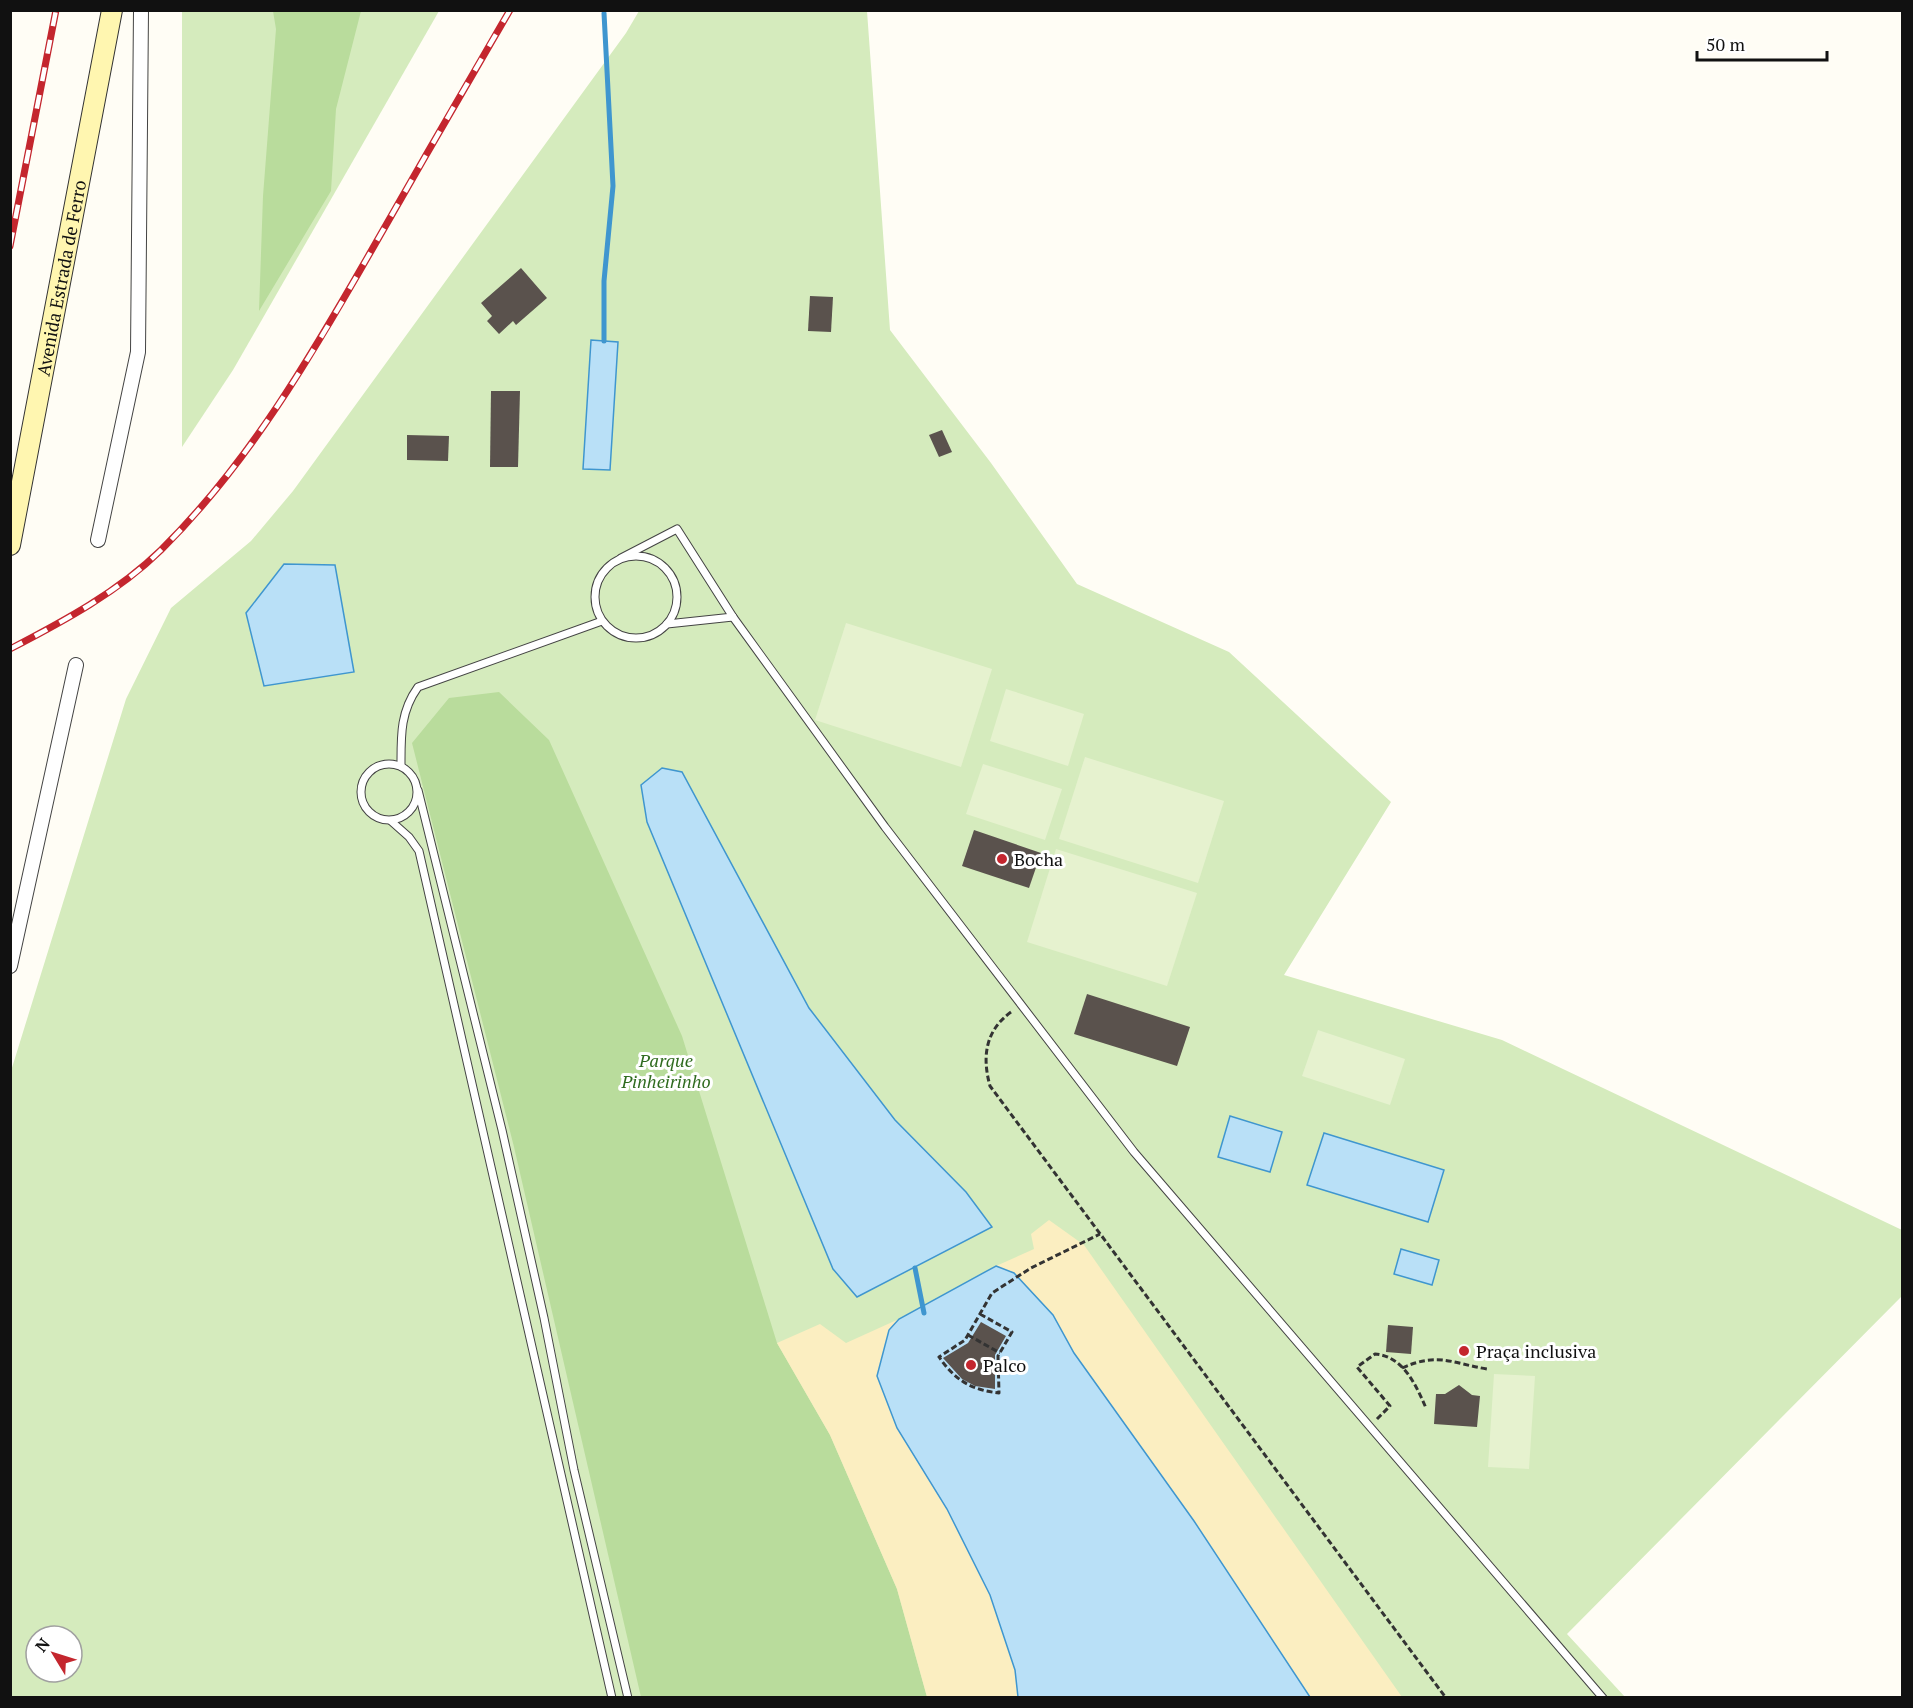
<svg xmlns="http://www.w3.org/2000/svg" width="1913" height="1708" font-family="'PT Serif',serif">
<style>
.green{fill:#d5ebbd;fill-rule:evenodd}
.forest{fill:#b9dc9c}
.sand{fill:#fbeec1}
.pitch{fill:#e6f2cf}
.water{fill:#b9e0f7;stroke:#3f96cf;stroke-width:1.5}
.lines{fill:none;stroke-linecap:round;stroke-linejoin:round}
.stream{stroke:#3f96cf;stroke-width:5}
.building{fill:#5a524d}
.lane-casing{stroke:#444;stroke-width:9}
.street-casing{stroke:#444;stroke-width:16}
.secondary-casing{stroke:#333;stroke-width:22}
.path{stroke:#333;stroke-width:3;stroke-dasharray:6 3;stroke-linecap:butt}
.lane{stroke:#fff;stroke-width:7}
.street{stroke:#fff;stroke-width:14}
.secondary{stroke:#fff6b0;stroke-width:20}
.rail-casing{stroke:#c4262e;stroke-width:7}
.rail{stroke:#fff;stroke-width:4.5;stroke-dasharray:14;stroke-linecap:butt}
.poi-dot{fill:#c4262e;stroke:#fff;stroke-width:2}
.labels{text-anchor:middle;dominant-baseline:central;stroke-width:6;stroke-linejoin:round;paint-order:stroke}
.street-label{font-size:18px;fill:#111;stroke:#fff}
.poi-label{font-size:18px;fill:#111;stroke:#fff;text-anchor:start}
.park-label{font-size:18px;font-style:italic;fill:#2f6b1f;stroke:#fff}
</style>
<rect width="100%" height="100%" fill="#fffdf5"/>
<!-- green -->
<g class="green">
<path d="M 182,11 L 439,11 L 233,370 L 182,447 Z"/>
<path d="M 639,11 L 867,11 L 890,330 L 991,463 L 1077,584 L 1229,652 L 1391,802 L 1284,975 L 1502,1040 L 1902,1230 L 1902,1296 L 1567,1634 L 1625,1697 L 11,1698 L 11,1071 L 126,699 L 171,608 L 251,541 L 293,491 L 626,33 ZM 36,1636 L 72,1636 L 72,1672 L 36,1672 Z"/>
</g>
<!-- forest -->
<g class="forest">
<path d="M 273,11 L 361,11 L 336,109 L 331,191 L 259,311 L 263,196 L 276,29 Z"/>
<path d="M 499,692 L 549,740 L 682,1036 L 777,1343 L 830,1435 L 897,1589 L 927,1697 L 641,1697 L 514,1147 L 412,743 L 449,698 Z"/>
</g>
<!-- sand -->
<g class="sand">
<path d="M 1049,1220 L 1084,1245 L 1402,1697 L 1310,1697 L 1194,1521 L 1074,1353 L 1053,1315 L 1014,1273 L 996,1266 L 1034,1249 L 1031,1234 Z"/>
<path d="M 899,1319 L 889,1331 L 897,1428 L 947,1509 L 990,1595 L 1015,1670 L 1018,1697 L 927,1697 L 897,1589 L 830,1435 L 777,1343 L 820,1324 L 846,1343 Z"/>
</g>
<!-- pitch -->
<g class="pitch">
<path d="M 846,623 L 992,669 L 961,767 L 815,720 Z"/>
<path d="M 1006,689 L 1084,714 L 1068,766 L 990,741 Z"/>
<path d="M 1085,757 L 1224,801 L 1198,883 L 1059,839 Z"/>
<path d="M 983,764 L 1062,789 L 1045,840 L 966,814 Z"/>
<path d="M 1056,849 L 1197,893 L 1167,986 L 1027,942 Z"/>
<path d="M 1318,1030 L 1405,1059 L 1390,1105 L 1302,1076 Z"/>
<path d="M 1494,1374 L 1535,1376 L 1529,1469 L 1488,1467 Z"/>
</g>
<!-- water -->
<g class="water">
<path d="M 591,340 L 618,342 L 610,470 L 583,469 Z"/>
<path d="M 284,564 L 335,565 L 354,672 L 264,686 L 246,613 Z"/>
<path d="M 662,768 L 682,772 L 809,1008 L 895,1120 L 966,1192 L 992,1227 L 857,1297 L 833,1269 L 647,822 L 641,785 Z"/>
<path d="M 1230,1116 L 1282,1132 L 1270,1172 L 1218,1157 Z"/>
<path d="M 1324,1133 L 1444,1170 L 1428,1222 L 1307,1185 Z"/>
<path d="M 1401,1249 L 1439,1260 L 1432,1285 L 1394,1274 Z"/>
<path d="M 996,1266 L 1014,1273 L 1053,1315 L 1074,1353 L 1194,1521 L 1310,1697 L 1018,1697 L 1015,1670 L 990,1595 L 947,1509 L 897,1428 L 877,1376 L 889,1330 L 899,1319 Z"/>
</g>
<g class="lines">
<!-- stream -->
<g class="stream">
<path d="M 604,13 L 613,186 L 604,281 L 604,341"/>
<path d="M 915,1268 L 924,1313"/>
</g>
</g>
<!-- building -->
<g class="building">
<path d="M 521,268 L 547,298 L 516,325 L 513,321 L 499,334 L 487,321 L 492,316 L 481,303 Z"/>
<path d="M 810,296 L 833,297 L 831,332 L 808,331 Z"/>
<path d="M 491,391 L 520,391 L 518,467 L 490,467 Z"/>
<path d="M 942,430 L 952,452 L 939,457 L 929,435 Z"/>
<path d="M 407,435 L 449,436 L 448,461 L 407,460 Z"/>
<path d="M 974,830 L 1041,853 L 1029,888 L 962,866 Z"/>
<path d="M 1087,994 L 1190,1027 L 1177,1066 L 1074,1034 Z"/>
<path d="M 981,1322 L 1006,1336 L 995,1355 L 995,1389 L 975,1386 L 962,1379 L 943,1358 L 968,1343 Z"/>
<path d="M 1388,1325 L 1413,1327 L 1411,1354 L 1386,1352 Z"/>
<path d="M 1459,1385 L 1472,1395 L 1480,1396 L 1477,1427 L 1434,1424 L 1436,1394 L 1445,1394 Z"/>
</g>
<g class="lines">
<defs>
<g id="lane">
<circle cx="636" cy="597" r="41"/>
<path d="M 621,558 L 677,529 L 733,617 L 885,827 L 1134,1152 L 1603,1698"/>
<path d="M 667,624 L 733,617"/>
<circle cx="389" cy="792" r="28"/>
<path d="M 401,766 C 401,736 400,712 418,687 L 602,621"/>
<path d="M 418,790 L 502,1130 L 544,1318 L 574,1470 L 628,1698"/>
<path d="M 391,821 L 409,837 L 419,851 L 612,1698"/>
</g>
<g id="street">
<path d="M 98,540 L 138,352 L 141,10"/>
<path d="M 10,966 L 76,665"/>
</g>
<g id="secondary">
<path id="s1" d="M 10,545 L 112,10"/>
</g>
</defs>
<!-- lane casing -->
<use href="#lane" class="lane-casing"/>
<!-- street casing -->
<use href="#street" class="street-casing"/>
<!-- secondary casing -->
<use href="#secondary" class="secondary-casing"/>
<!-- path -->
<g class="path">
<path d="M 1011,1012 C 985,1031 982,1057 990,1086 L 1446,1698"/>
<path d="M 980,1314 L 1012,1332 L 998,1356 L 999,1393 C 971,1390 955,1380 939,1357 L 965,1340 L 992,1293 L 1031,1268 L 1100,1234"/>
<path d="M 968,1335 L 1000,1353"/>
<path d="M 1402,1368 C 1438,1352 1451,1363 1487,1369"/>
<path d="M 1377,1419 L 1390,1406 L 1357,1367 L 1375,1354 C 1403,1356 1416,1385 1426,1408"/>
</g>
<!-- lane -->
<use href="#lane" class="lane"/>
<!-- street -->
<use href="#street" class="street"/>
<!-- secondary -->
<use href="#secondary" class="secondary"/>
<defs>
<g id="rail">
<path d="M 10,246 L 56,10"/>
<path d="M 10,649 C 64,621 118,592 161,550 C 250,462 313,353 374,246 C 419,167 464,89 510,10"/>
</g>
</defs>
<!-- rail casing -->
<use href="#rail" class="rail-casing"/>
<!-- rail -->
<use href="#rail" class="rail"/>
</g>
<!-- markers -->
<g class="poi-dot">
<circle cx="1002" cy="859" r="6"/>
<circle cx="1464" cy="1351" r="6"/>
<circle cx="971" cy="1365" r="6"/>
</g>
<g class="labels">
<!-- street labels -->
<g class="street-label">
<text stroke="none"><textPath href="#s1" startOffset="272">Avenida Estrada de Ferro</textPath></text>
</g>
<!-- poi labels -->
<g class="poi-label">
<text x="1014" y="859">Bocha</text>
<text x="1476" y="1351">Praça inclusiva</text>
<text x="983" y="1365">Palco</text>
</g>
<!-- park labels -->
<g class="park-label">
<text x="666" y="1060">Parque<tspan x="666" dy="21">Pinheirinho</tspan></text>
</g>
</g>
<!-- border -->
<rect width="1913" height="1708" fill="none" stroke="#111111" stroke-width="24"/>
<!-- north arrow -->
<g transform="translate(54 1654) rotate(308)"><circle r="28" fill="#ffffff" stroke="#a0a0a0" stroke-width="1.5"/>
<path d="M0-4.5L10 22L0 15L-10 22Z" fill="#c4262e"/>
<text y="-9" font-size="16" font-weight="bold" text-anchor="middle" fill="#111111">N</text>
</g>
<!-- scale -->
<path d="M1697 51v9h130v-9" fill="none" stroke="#111111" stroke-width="3"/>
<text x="1706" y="51" font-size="18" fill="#111111" stroke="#ffffff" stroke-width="4.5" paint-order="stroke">50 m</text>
</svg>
